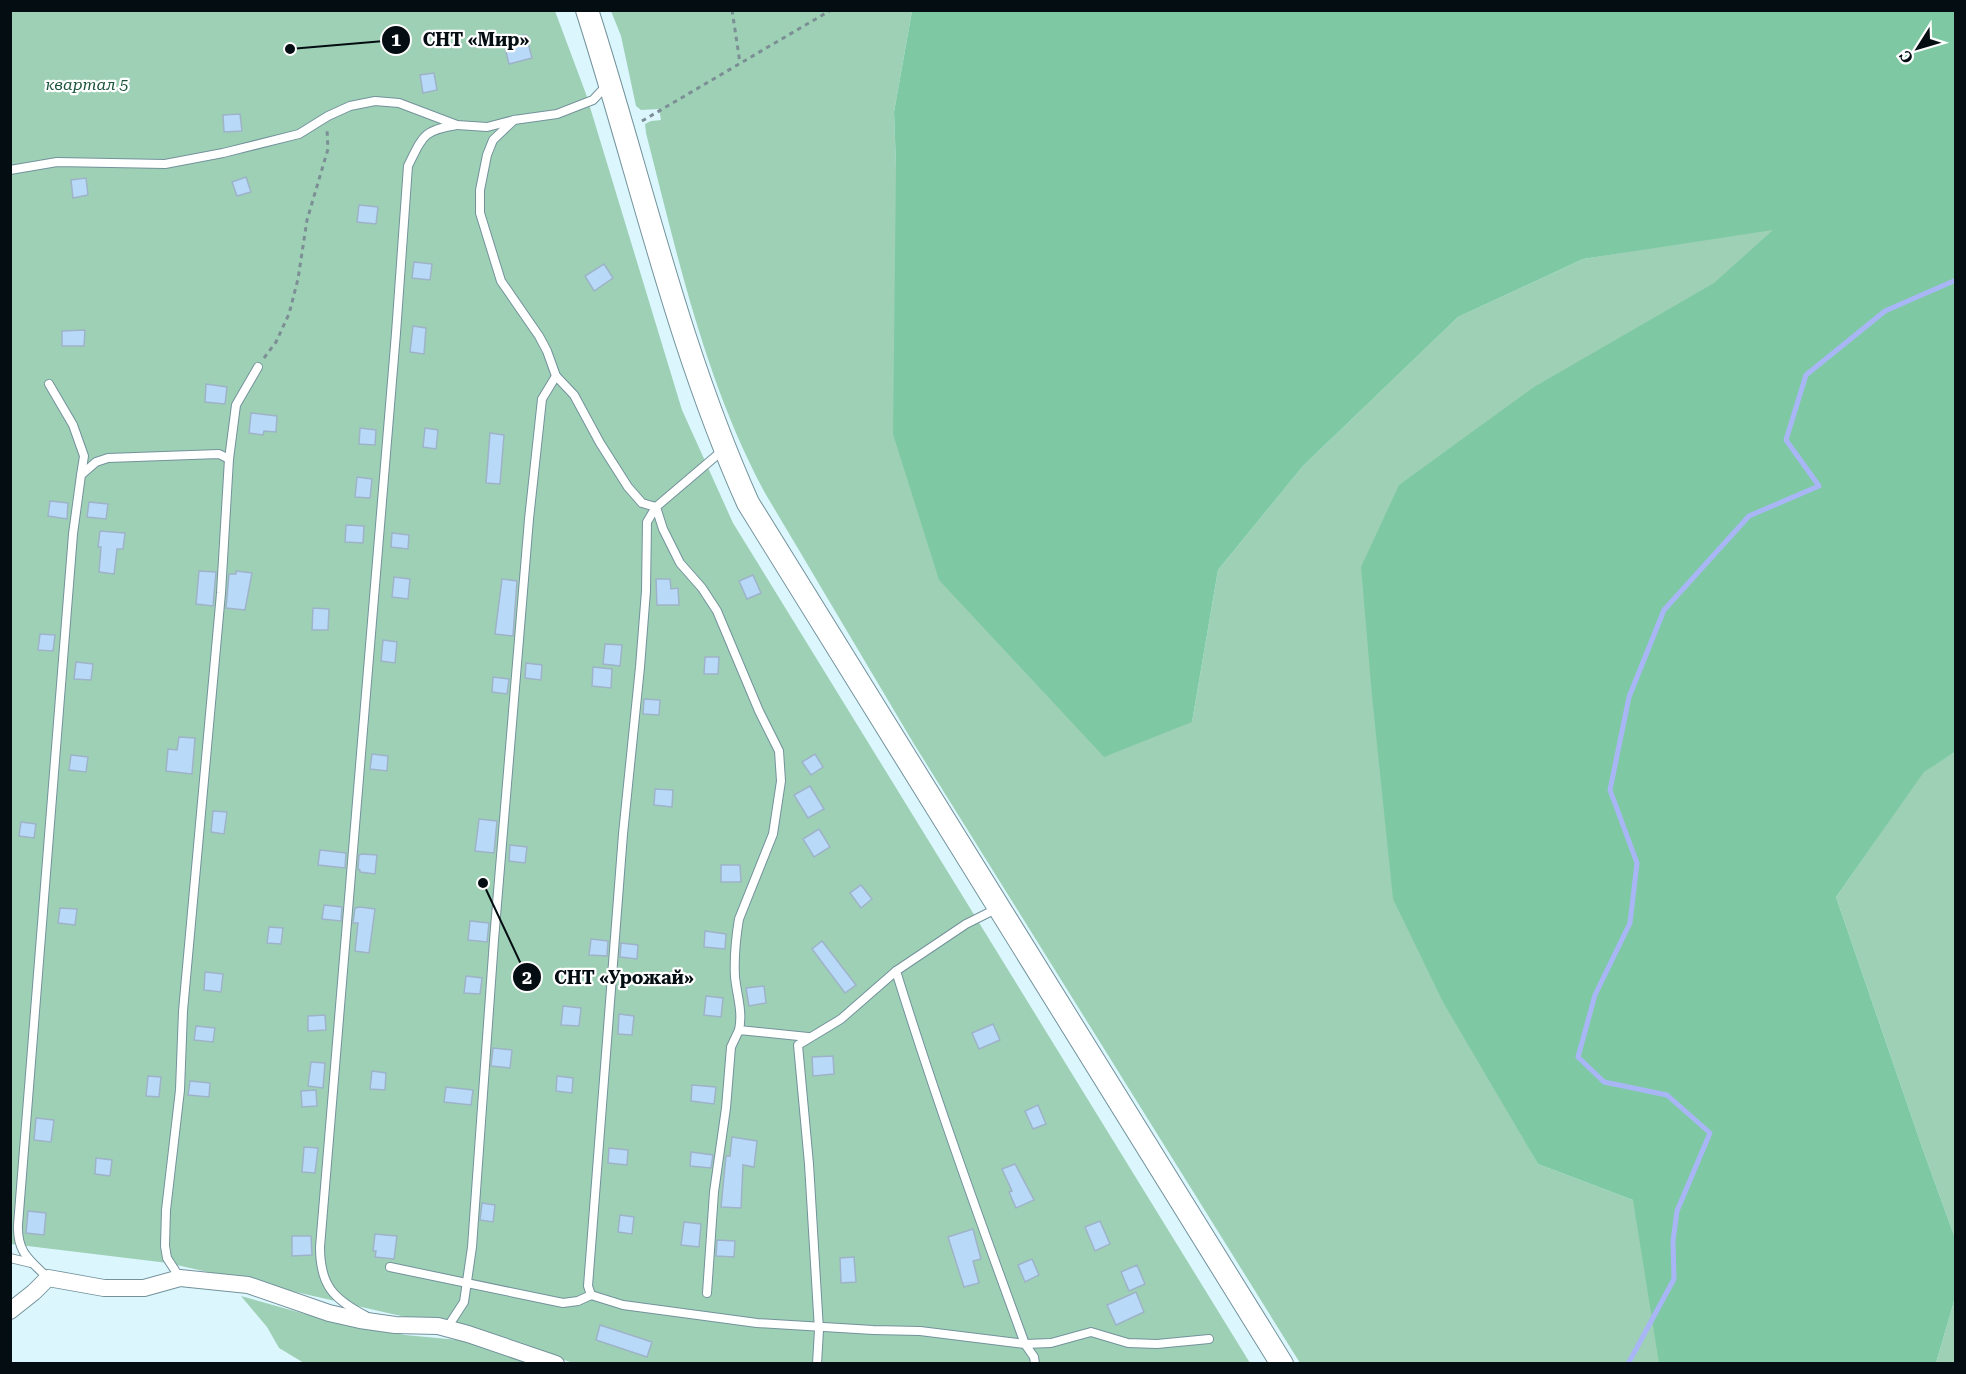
<svg xmlns="http://www.w3.org/2000/svg" width="1966" height="1374" font-family="'Roboto Serif',serif">
<style>
.green{fill:#9ed0b6}
.forest{fill:#7ec9a4}
.lines{fill:none;stroke-linecap:round;stroke-linejoin:round}
.stream{stroke:#a9b6f6;stroke-width:5}
.building{fill:#b8d9f8;stroke:#9eb3c7;stroke-width:1.5}
.lane-casing{stroke:#73929b;stroke-width:10}
.street-casing{stroke:#73929b;stroke-width:18}
.secondary-casing{stroke:#73929b;stroke-width:24}
.path{stroke:#7c8f95;stroke-width:3;stroke-dasharray:4.5 4.5;stroke-linecap:butt}
.lane{stroke:#fff;stroke-width:8}
.street{stroke:#fff;stroke-width:16}
.secondary{stroke:#fff;stroke-width:22}
.labels{text-anchor:middle;dominant-baseline:central;stroke-width:4.5;stroke-linejoin:round;paint-order:stroke}
.park-label{font-size:16px;font-style:italic;fill:#1b553d;stroke:#fff}
.leader{fill:none;stroke:#040e12;stroke-width:2}
.callout-dot{fill:#040e12;stroke:#fff;stroke-width:2}
.mark-label{font-size:18px;text-anchor:middle;font-weight:bold;fill:#fff}
.callout-label{font-size:18px;text-anchor:middle;font-weight:bold;fill:#040e12;stroke:#fff;stroke-width:4.5;stroke-linejoin:round;paint-order:stroke}
</style>
<rect width="100%" height="100%" fill="#dcf6fe"/>
<!-- green -->
<g class="green">
<path d="M 11,11 L 555,11 L 586,94 L 682,410 L 733,523 L 1250,1363 L 574,1363 L 458,1329 L 168,1263 L 11,1244 Z"/>
<path d="M 611,11 L 912,11 L 894,112 L 896,166 L 1192,722 L 1218,570 L 1303,466 L 1458,317 L 1583,259 L 1645,249 L 1788,188 L 1503,1103 L 1538,1164 L 1633,1200 L 1875,1363 L 1300,1363 L 914,744 L 765,493 C 705,382 677,254 646,133 L 645,124 L 651,121 L 661,120 L 659,109 L 641,110 L 636,106 L 621,36 Z"/>
<path d="M 1955,752 L 1955,1238 L 1923,1150 L 1836,897 L 1924,771 Z"/>
<path d="M 241,1296 L 323,1319 L 405,1335 L 469,1341 L 530,1363 L 304,1363 L 279,1348 L 267,1327 Z"/>
<path d="M 1955,1298 L 1955,1363 L 1936,1363 Z"/>
</g>
<!-- forest -->
<path class="forest" d="M 912,11 L 1955,11 L 1955,752 L 1924,772 L 1836,897 L 1923,1150 L 1955,1238 L 1955,1298 L 1936,1363 L 1659,1363 L 1633,1200 L 1538,1164 L 1443,1002 L 1393,899 L 1372,696 L 1361,567 L 1399,485 L 1534,387 L 1714,283 L 1773,230 L 1583,259 L 1458,317 L 1303,466 L 1218,570 L 1192,722 L 1104,757 L 939,580 L 893,434 L 896,166 L 894,112 Z"/>
<g class="lines">
<!-- stream -->
<path class="stream" d="M 1628,1364 L 1674,1279 L 1673,1241 L 1677,1211 L 1710,1133 L 1667,1095 L 1604,1082 L 1578,1057 L 1595,995 L 1630,923 L 1637,863 L 1610,790 L 1629,697 L 1664,610 L 1749,516 L 1819,486 L 1786,440 L 1806,375 L 1885,311 L 1956,280"/>
</g>
<!-- building -->
<g class="building">
<path d="M 526,35 L 532,58 L 509,64 L 503,40 Z"/>
<path d="M 434,73 L 437,90 L 423,93 L 420,75 Z"/>
<path d="M 240,114 L 242,131 L 224,132 L 223,115 Z"/>
<path d="M 246,177 L 251,192 L 237,196 L 232,182 Z"/>
<path d="M 86,178 L 88,195 L 73,198 L 71,180 Z"/>
<path d="M 359,205 L 378,207 L 376,224 L 357,222 Z"/>
<path d="M 414,262 L 432,264 L 430,280 L 412,278 Z"/>
<path d="M 604,264 L 613,278 L 594,291 L 585,276 Z"/>
<path d="M 413,326 L 426,328 L 424,354 L 410,352 Z"/>
<path d="M 85,330 L 84,346 L 62,346 L 62,331 Z"/>
<path d="M 206,384 L 227,387 L 225,404 L 205,402 Z"/>
<path d="M 251,413 L 277,416 L 276,432 L 264,431 L 263,435 L 249,433 Z"/>
<path d="M 360,428 L 376,430 L 375,445 L 359,444 Z"/>
<path d="M 425,428 L 438,430 L 436,449 L 423,447 Z"/>
<path d="M 490,433 L 504,435 L 500,484 L 486,483 Z"/>
<path d="M 357,477 L 372,479 L 370,498 L 355,497 Z"/>
<path d="M 50,501 L 68,503 L 67,519 L 48,516 Z"/>
<path d="M 89,502 L 108,504 L 106,519 L 87,517 Z"/>
<path d="M 346,525 L 364,526 L 363,543 L 345,542 Z"/>
<path d="M 100,531 L 125,533 L 123,549 L 117,549 L 114,574 L 99,572 L 101,547 L 98,547 Z"/>
<path d="M 392,533 L 409,535 L 408,549 L 391,547 Z"/>
<path d="M 199,571 L 216,572 L 213,606 L 196,604 Z"/>
<path d="M 236,571 L 252,573 L 245,610 L 226,608 L 229,574 L 236,574 Z"/>
<path d="M 753,575 L 761,593 L 747,599 L 739,581 Z"/>
<path d="M 394,577 L 410,579 L 408,599 L 392,597 Z"/>
<path d="M 502,579 L 517,581 L 513,636 L 495,634 Z"/>
<path d="M 656,579 L 670,579 L 671,589 L 678,588 L 679,605 L 657,605 Z"/>
<path d="M 313,608 L 329,609 L 328,630 L 312,630 Z"/>
<path d="M 40,634 L 55,635 L 53,651 L 38,650 Z"/>
<path d="M 383,640 L 397,642 L 395,663 L 381,661 Z"/>
<path d="M 605,644 L 622,645 L 620,666 L 603,664 Z"/>
<path d="M 705,657 L 719,657 L 718,674 L 704,674 Z"/>
<path d="M 76,662 L 93,664 L 91,680 L 74,679 Z"/>
<path d="M 526,663 L 542,665 L 541,680 L 525,678 Z"/>
<path d="M 593,667 L 612,669 L 611,688 L 592,686 Z"/>
<path d="M 493,677 L 509,679 L 507,694 L 492,692 Z"/>
<path d="M 644,699 L 660,700 L 659,715 L 643,714 Z"/>
<path d="M 179,737 L 195,738 L 192,774 L 166,771 L 168,749 L 177,750 Z"/>
<path d="M 372,754 L 388,756 L 387,771 L 370,769 Z"/>
<path d="M 815,754 L 823,767 L 811,775 L 802,762 Z"/>
<path d="M 71,755 L 88,757 L 86,772 L 69,770 Z"/>
<path d="M 810,786 L 824,809 L 808,818 L 794,795 Z"/>
<path d="M 655,789 L 673,790 L 672,807 L 654,805 Z"/>
<path d="M 213,811 L 227,812 L 224,834 L 211,832 Z"/>
<path d="M 479,819 L 497,821 L 494,853 L 475,851 Z"/>
<path d="M 21,822 L 36,824 L 34,838 L 19,836 Z"/>
<path d="M 819,829 L 830,847 L 814,857 L 803,839 Z"/>
<path d="M 510,845 L 527,847 L 525,863 L 509,861 Z"/>
<path d="M 320,850 L 346,853 L 345,868 L 318,865 Z"/>
<path d="M 362,854 L 377,855 L 375,874 L 360,872 L 360,870 L 358,869 L 359,855 Z"/>
<path d="M 721,865 L 740,865 L 741,882 L 721,882 Z"/>
<path d="M 861,885 L 872,899 L 861,908 L 850,893 Z"/>
<path d="M 324,905 L 342,907 L 341,921 L 322,919 Z"/>
<path d="M 360,907 L 375,909 L 369,953 L 355,951 L 358,923 L 353,923 L 355,908 Z"/>
<path d="M 60,908 L 77,909 L 75,925 L 58,923 Z"/>
<path d="M 470,921 L 489,923 L 487,942 L 468,940 Z"/>
<path d="M 269,927 L 283,928 L 281,944 L 267,943 Z"/>
<path d="M 705,931 L 726,934 L 725,949 L 704,947 Z"/>
<path d="M 591,939 L 608,941 L 607,956 L 589,955 Z"/>
<path d="M 822,941 L 856,985 L 845,993 L 812,949 Z"/>
<path d="M 621,943 L 638,945 L 637,959 L 620,957 Z"/>
<path d="M 205,972 L 223,974 L 221,992 L 204,990 Z"/>
<path d="M 466,976 L 482,978 L 480,994 L 464,993 Z"/>
<path d="M 764,986 L 766,1003 L 749,1006 L 746,988 Z"/>
<path d="M 706,996 L 723,998 L 721,1017 L 704,1015 Z"/>
<path d="M 563,1006 L 581,1008 L 579,1026 L 561,1025 Z"/>
<path d="M 619,1014 L 634,1016 L 632,1035 L 618,1034 Z"/>
<path d="M 325,1015 L 326,1030 L 308,1031 L 308,1016 Z"/>
<path d="M 993,1024 L 1000,1040 L 979,1049 L 972,1033 Z"/>
<path d="M 196,1026 L 215,1028 L 213,1042 L 194,1040 Z"/>
<path d="M 493,1048 L 512,1050 L 510,1068 L 491,1066 Z"/>
<path d="M 833,1056 L 834,1074 L 813,1076 L 812,1057 Z"/>
<path d="M 311,1062 L 325,1063 L 323,1088 L 308,1086 Z"/>
<path d="M 372,1071 L 386,1073 L 385,1090 L 370,1089 Z"/>
<path d="M 148,1076 L 161,1077 L 159,1097 L 146,1096 Z"/>
<path d="M 557,1076 L 573,1078 L 572,1093 L 556,1091 Z"/>
<path d="M 190,1081 L 210,1083 L 209,1097 L 188,1095 Z"/>
<path d="M 692,1085 L 716,1087 L 714,1104 L 691,1101 Z"/>
<path d="M 446,1087 L 473,1090 L 471,1105 L 444,1102 Z"/>
<path d="M 316,1090 L 317,1106 L 302,1107 L 301,1091 Z"/>
<path d="M 1038,1105 L 1046,1124 L 1033,1129 L 1025,1111 Z"/>
<path d="M 36,1118 L 54,1120 L 51,1142 L 34,1140 Z"/>
<path d="M 732,1137 L 757,1141 L 754,1167 L 743,1165 L 741,1208 L 721,1207 L 726,1156 L 730,1156 Z"/>
<path d="M 304,1147 L 318,1148 L 315,1173 L 302,1172 Z"/>
<path d="M 609,1148 L 628,1150 L 627,1165 L 608,1163 Z"/>
<path d="M 691,1152 L 713,1155 L 711,1168 L 690,1166 Z"/>
<path d="M 96,1158 L 112,1160 L 110,1176 L 95,1174 Z"/>
<path d="M 1015,1164 L 1034,1200 L 1016,1208 L 1009,1192 L 1012,1191 L 1002,1169 Z"/>
<path d="M 482,1203 L 495,1205 L 493,1222 L 480,1220 Z"/>
<path d="M 28,1211 L 46,1213 L 44,1235 L 26,1233 Z"/>
<path d="M 620,1215 L 634,1217 L 632,1234 L 618,1232 Z"/>
<path d="M 1100,1221 L 1110,1244 L 1095,1251 L 1085,1227 Z"/>
<path d="M 684,1222 L 701,1224 L 699,1247 L 681,1245 Z"/>
<path d="M 973,1229 L 981,1259 L 973,1261 L 979,1283 L 964,1287 L 948,1237 Z"/>
<path d="M 375,1234 L 397,1236 L 394,1259 L 375,1257 L 376,1251 L 373,1251 Z"/>
<path d="M 292,1236 L 311,1236 L 312,1255 L 292,1256 Z"/>
<path d="M 717,1240 L 735,1241 L 734,1257 L 716,1256 Z"/>
<path d="M 854,1257 L 856,1282 L 841,1283 L 840,1258 Z"/>
<path d="M 1032,1259 L 1039,1275 L 1025,1282 L 1018,1265 Z"/>
<path d="M 1137,1265 L 1145,1284 L 1129,1291 L 1121,1272 Z"/>
<path d="M 1136,1292 L 1144,1312 L 1116,1325 L 1107,1305 Z"/>
<path d="M 600,1325 L 652,1342 L 647,1357 L 596,1340 Z"/>
</g>
<g class="lines">
<defs>
<g id="lane">
<path d="M 514,120 L 493,140 L 487,155 L 480,190 L 480,213 L 501,281 L 539,336 L 547,351 L 556,376 L 574,395 L 600,443 L 628,487 L 642,503 L 656,507 L 647,522 L 646,591 L 640,667 L 623,834 L 588,1286 L 591,1295"/>
<path d="M 10,170 L 57,162 L 165,164 L 223,153 L 299,134 L 328,116 L 350,106 L 375,101 L 399,103 L 457,125 L 487,127 L 514,120 L 557,114 L 593,100 L 608,84"/>
<path d="M 49,384 L 73,425 L 84,456 L 81,475"/>
<path d="M 723,450 L 656,507 L 663,529 L 680,563 L 702,588 L 717,611 L 759,711 L 779,751 L 781,781 L 773,834 L 739,919 C 736,937 734,959 735,977 C 737,996 743,1012 739,1030"/>
<path d="M 998,908 L 966,924 L 896,971 C 935,1097 980,1221 1025,1344 L 1034,1357 L 1035,1364"/>
<path d="M 10,1258 L 31,1263"/>
<path d="M 390,1267 L 563,1303 L 578,1301 L 591,1295 L 623,1305 L 757,1323 L 873,1330 L 920,1331 L 1025,1344 L 1051,1343 L 1091,1332 L 1128,1343 L 1157,1344 L 1209,1339"/>
<path d="M 48,1278 C 30,1260 17,1253 18,1225 L 73,534 L 81,475 L 96,462 L 108,458 L 219,454 L 229,459"/>
<path d="M 180,1278 L 167,1258 L 165,1246 L 166,1210 L 180,1090 L 183,1011 L 221,593 L 229,459 L 236,405 L 258,367"/>
<path d="M 707,1293 L 714,1192 L 726,1108 L 731,1047 L 739,1030 L 808,1037"/>
<path d="M 366,1316 C 333,1299 320,1285 320,1247 L 396,333 L 408,166 C 423,136 423,130 457,125"/>
<path d="M 447,1328 L 464,1302 L 472,1247 L 494,940 L 529,519 L 542,399 L 556,376"/>
<path d="M 817,1364 L 819,1330 L 809,1164 L 798,1045 L 841,1019 L 896,971"/>
</g>
<path id="street" d="M 10,1311 L 34,1292 L 48,1278 L 104,1288 L 144,1288 L 180,1278 L 248,1285 L 329,1313 L 360,1320 L 395,1325 L 438,1326 L 468,1334 L 556,1364"/>
<path id="secondary" d="M 587,10 C 640,175 677,345 748,503 L 1282,1364"/>
</defs>
<!-- lane casing -->
<use href="#lane" class="lane-casing"/>
<!-- street casing -->
<use href="#street" class="street-casing"/>
<!-- secondary casing -->
<use href="#secondary" class="secondary-casing"/>
<!-- path -->
<g class="path">
<path d="M 732,10 L 740,63"/>
<path d="M 642,121 L 831,10"/>
<path d="M 264,358 L 276,342 L 289,314 L 298,279 L 307,220 L 328,149 L 327,130"/>
</g>
<!-- lane -->
<use href="#lane" class="lane"/>
<!-- street -->
<use href="#street" class="street"/>
<!-- secondary -->
<use href="#secondary" class="secondary"/>
</g>
<g class="labels">
<!-- park labels -->
<g class="park-label">
<text x="87" y="84">квартал 5</text>
</g>
</g>
<!-- callouts -->
<path class="leader" d="M290 49L396 40M483 883L527 977"/>
<g class="callout-dot">
<circle cx="290" cy="49" r="6"/>
<circle cx="483" cy="883" r="6"/>
<circle cx="396" cy="40" r="15"/>
<circle cx="527" cy="977" r="15"/>
</g>
<g class="mark-label">
<text x="396" y="46">1</text>
<text x="527" y="984">2</text>
</g>
<g class="callout-label">
<text x="476" y="46">СНТ «Мир»</text>
<text x="624" y="984">СНТ «Урожай»</text>
</g>
<!-- border -->
<rect width="1966" height="1374" fill="none" stroke="#040e12" stroke-width="24"/>
<!-- north arrow -->
<g transform="translate(1918 48) rotate(233)" stroke="#ffffff" stroke-width="4.5" paint-order="stroke">
<path d="M0-4.5L10 22L0 15L-10 22Z" fill="#040e12"/>
<text y="-9" font-size="16" font-weight="bold" text-anchor="middle" fill="#040e12">С</text>
</g>
</svg>
